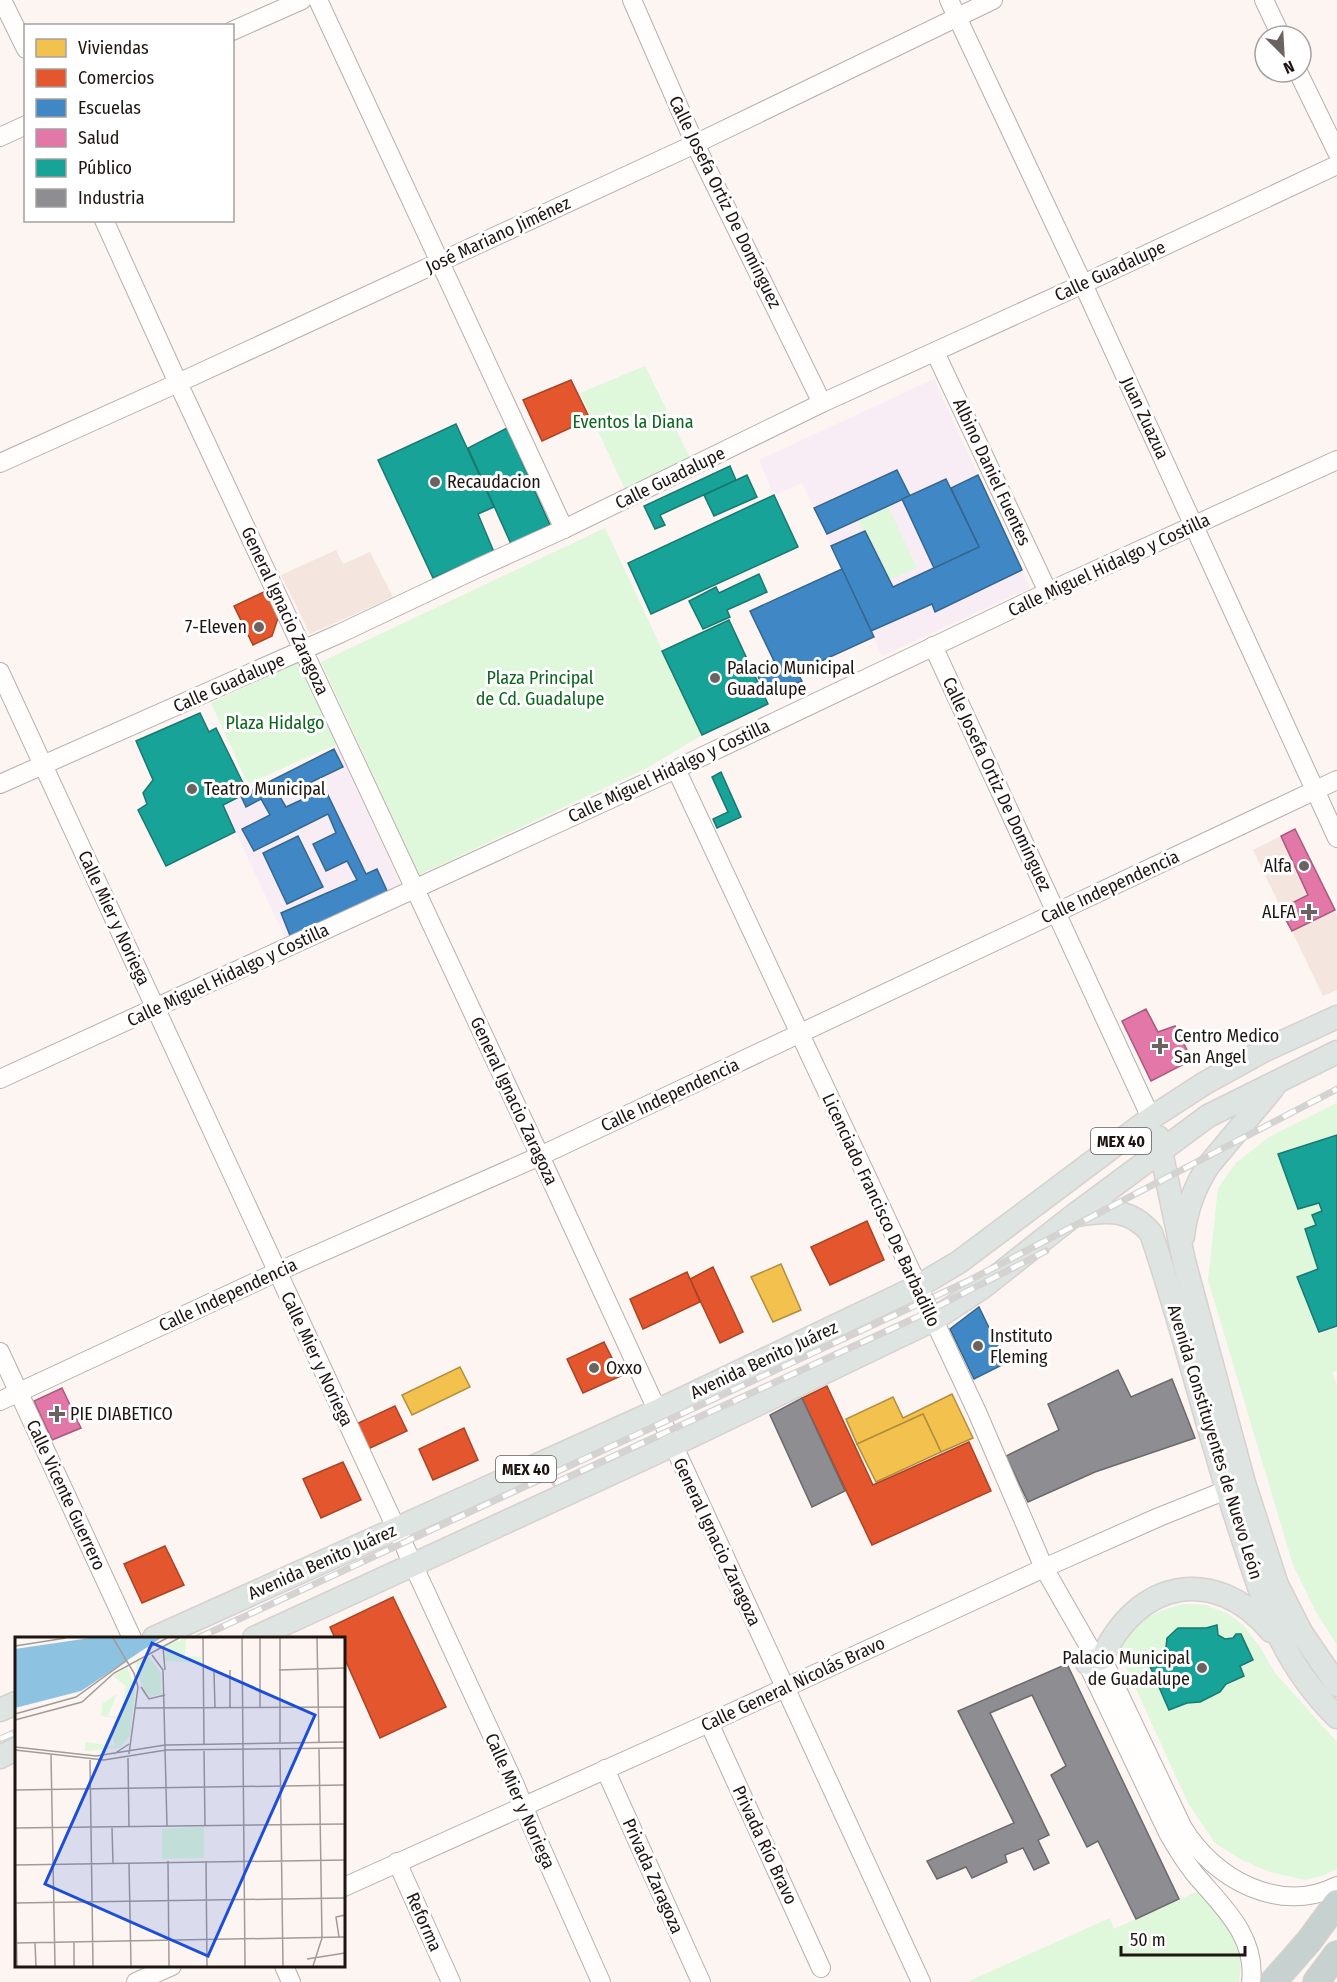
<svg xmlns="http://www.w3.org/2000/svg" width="1337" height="1982" font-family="'Fira Sans Condensed',sans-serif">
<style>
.built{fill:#f4e5df}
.education{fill:#f9edf5}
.green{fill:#dff7da}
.homes{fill:#f2c14e;stroke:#b28d3c;stroke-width:1.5}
.shops{fill:#e4572e;stroke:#a94325;stroke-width:1.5}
.schools{fill:#3f88c5;stroke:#35668f;stroke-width:1.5}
.health{fill:#e377a8;stroke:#a85a7b;stroke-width:1.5}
.public{fill:#17a398;stroke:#197870;stroke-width:1.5}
.industry{fill:#8d8d92;stroke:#6c696b;stroke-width:1.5}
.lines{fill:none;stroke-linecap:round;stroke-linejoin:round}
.minor-casing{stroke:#b7afac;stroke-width:20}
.major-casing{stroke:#d6d1cf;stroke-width:25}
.highway-casing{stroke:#d6d1cf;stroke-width:28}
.minor{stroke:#fffefd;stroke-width:18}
.major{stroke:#dde4e2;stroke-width:22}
.highway{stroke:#c7d2d0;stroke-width:26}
.rail-casing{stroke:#d5d3d2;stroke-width:7}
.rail{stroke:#fff;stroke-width:4.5;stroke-dasharray:14;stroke-linecap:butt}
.poi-dot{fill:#6c6360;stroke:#fff;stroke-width:2}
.labels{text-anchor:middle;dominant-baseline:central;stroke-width:6;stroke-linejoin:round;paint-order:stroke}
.shield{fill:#fff;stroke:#625b58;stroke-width:1.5}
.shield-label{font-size:16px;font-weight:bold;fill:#1e1511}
.street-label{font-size:18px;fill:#1e1511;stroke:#fff}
.park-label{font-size:18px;fill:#0c651c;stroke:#fff}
.poi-label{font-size:18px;fill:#1e1511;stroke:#fff;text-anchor:start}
.inset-road{fill:none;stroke:#a39b98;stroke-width:1.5}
.view{fill:#1d4ed8;fill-opacity:0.15;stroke:#1d4ed8;stroke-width:3}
.inset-edge{fill:none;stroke:#1e1511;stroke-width:3}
</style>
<rect width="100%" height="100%" fill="#fcf5f2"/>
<!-- built -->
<g class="built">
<path d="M 336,550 L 343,564 L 370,552 L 393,597 L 310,634 L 281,575 Z"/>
<path d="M 1295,829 L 1337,916 L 1337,990 L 1323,996 L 1253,850 Z"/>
</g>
<!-- education -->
<g class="education">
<path d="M 934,379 L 1030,588 L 882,656 L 802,483 L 774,495 L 759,460 Z"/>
<path d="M 338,747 L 401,886 L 286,940 L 223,805 Z"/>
</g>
<!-- green -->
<g class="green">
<path d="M 645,366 L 691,460 L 626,491 L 580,393 Z"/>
<path d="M 888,506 L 917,568 L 889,580 L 858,520 Z"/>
<path d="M 605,528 L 702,735 L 647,768 L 419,875 L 321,662 Z"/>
<path d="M 301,661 L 339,743 L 248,784 L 211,703 Z"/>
<path d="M 1337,1103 L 1337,1134 L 1278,1154 L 1298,1209 L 1319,1203 L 1322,1211 L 1313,1215 L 1316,1225 L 1306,1229 L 1318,1269 L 1297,1277 L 1318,1334 L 1337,1328 L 1337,1371 L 1332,1372 L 1337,1385 L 1337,1645 L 1316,1612 L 1293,1565 L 1208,1280 L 1218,1188 L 1236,1163 L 1269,1137 Z"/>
<path d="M 1183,1604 L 1206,1605 L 1228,1614 L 1243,1625 L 1260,1647 L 1275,1673 L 1337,1742 L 1337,1869 L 1322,1876 L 1305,1880 L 1270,1872 L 1242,1860 L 1215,1843 L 1188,1803 L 1126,1667 C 1125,1663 1122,1657 1122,1653 C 1123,1623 1160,1610 1183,1604 Z"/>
<path d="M 1196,1892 C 1215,1905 1234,1930 1240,1953 C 1242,1962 1240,1973 1239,1982 L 967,1982 L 1110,1918 L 1114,1929 Z"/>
</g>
<!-- homes -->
<g class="homes">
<path d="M 781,1264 L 801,1310 L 773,1322 L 751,1277 Z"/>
<path d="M 460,1367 L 470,1387 L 412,1415 L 402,1395 Z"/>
<path d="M 952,1394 L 973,1438 L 941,1452 L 923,1414 L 857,1444 L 846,1419 L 893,1397 L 903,1418 Z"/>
<path d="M 923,1414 L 941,1452 L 876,1482 L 857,1444 Z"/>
</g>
<!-- shops -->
<g class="shops">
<path d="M 571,380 L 590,419 L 542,441 L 523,400 Z"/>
<path d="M 266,591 L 278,618 L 272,636 L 253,645 L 234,606 Z"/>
<path d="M 867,1221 L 884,1260 L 830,1285 L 811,1247 Z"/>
<path d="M 713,1267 L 743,1332 L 720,1343 L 690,1279 Z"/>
<path d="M 687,1272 L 700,1302 L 643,1329 L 630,1299 Z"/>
<path d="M 604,1342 L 621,1376 L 583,1393 L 567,1359 Z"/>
<path d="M 827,1386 L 873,1485 L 969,1442 L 991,1491 L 872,1545 L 802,1398 Z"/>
<path d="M 395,1406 L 407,1431 L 368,1449 L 356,1424 Z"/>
<path d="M 464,1428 L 478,1460 L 433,1480 L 419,1449 Z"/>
<path d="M 343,1462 L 361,1500 L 321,1518 L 303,1479 Z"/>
<path d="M 165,1546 L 184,1585 L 142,1603 L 124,1564 Z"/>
<path d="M 393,1597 L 446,1707 L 380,1738 L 344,1657 L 344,1638 L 335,1638 L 330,1627 Z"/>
</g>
<!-- schools -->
<g class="schools">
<path d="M 897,470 L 910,496 L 827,534 L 814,508 Z"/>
<path d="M 978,475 L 1022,570 L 935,612 L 932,604 L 871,631 L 831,546 L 865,531 L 893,587 L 979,547 L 951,488 Z"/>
<path d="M 946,479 L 979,547 L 934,568 L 902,499 Z"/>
<path d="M 842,569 L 874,637 L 797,672 L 802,681 L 767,695 L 755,670 L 774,661 L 750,611 Z"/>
<path d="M 334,749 L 343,767 L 280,797 L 286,807 L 325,789 L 366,874 L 377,869 L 388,893 L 291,938 L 281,913 L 357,880 L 347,861 L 326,871 L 313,844 L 336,833 L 328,814 L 254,851 L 242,829 L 270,815 L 261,799 L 246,807 L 241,796 Z"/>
<path d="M 298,836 L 323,887 L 287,904 L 263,853 Z"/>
<path d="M 979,1307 L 1006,1363 L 974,1379 L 950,1329 Z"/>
</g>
<!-- health -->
<g class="health">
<path d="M 1295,829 L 1335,910 L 1292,931 L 1280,909 L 1308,895 L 1281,836 Z"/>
<path d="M 1146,1009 L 1158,1032 L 1175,1026 L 1192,1060 L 1151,1081 L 1122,1021 Z"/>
<path d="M 62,1388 L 81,1428 L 52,1440 L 34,1401 Z"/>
</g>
<!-- public -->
<g class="public">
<path d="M 456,424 L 494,507 L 478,514 L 494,552 L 433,578 L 378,460 Z"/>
<path d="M 507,428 L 550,525 L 511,544 L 468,448 Z"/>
<path d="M 730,466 L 736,480 L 660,515 L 665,525 L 655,529 L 644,506 Z"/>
<path d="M 747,475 L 757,497 L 714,516 L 704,495 Z"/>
<path d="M 774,495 L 798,547 L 651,614 L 628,563 Z"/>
<path d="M 759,574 L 767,592 L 727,610 L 730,617 L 703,629 L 689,601 L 716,587 L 719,593 Z"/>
<path d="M 729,620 L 768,704 L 702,735 L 662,651 Z"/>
<path d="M 200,713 L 209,732 L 216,728 L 243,783 L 236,786 L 241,796 L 223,805 L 235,832 L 166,866 L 138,810 L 147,804 L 143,793 L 153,780 L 136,741 Z"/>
<path d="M 721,772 L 741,817 L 717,828 L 713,819 L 728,812 L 712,777 Z"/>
<path d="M 1337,1135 L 1337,1326 L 1319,1332 L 1297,1277 L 1318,1269 L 1305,1229 L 1316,1225 L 1312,1215 L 1322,1211 L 1319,1203 L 1298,1209 L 1278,1154 Z"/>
<path d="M 1217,1625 L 1218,1635 L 1225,1639 L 1233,1638 L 1236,1634 L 1241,1634 L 1253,1660 L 1240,1666 L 1244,1676 L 1226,1684 L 1220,1692 L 1200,1702 L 1187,1703 L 1169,1710 L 1145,1655 L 1162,1653 L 1166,1647 L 1167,1638 L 1178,1628 L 1206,1628 Z"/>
</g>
<!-- industry -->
<g class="industry">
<path d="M 1118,1370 L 1131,1397 L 1172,1379 L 1195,1438 L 1095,1472 L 1028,1502 L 1006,1456 L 1059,1430 L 1048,1404 Z"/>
<path d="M 802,1398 L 845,1491 L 812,1507 L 770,1415 Z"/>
<path d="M 1067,1664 L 1179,1899 L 1136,1919 L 1098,1841 L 1087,1847 L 1051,1775 L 1066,1766 L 1032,1695 L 990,1713 L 1049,1835 L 1038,1840 L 1049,1863 L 1034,1870 L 1023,1848 L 1005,1855 L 1007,1862 L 972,1878 L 966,1867 L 937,1879 L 927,1861 L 1014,1823 L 958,1711 Z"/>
</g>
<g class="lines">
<defs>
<g id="minor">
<path d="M 2,0 L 26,49"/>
<path d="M 318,0 L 564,529"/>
<path d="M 632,0 L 695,144 L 822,403"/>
<path d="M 949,0 L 1083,284 L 1337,838"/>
<path d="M 1264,0 L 1281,36"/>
<path d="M 232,31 L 302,0"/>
<path d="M 1298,72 L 1337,152"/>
<path d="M 0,137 L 26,125"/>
<path d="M 104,220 L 178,383 L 540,1156 L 921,1982"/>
<path d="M 935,352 L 1048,592"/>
<path d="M 0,463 L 178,383 L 695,144 L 993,0"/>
<path d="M 933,646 L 1151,1118"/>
<path d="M 0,672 L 515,1785 L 532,1827 L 601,1982"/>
<path d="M 676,769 L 977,1412 L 1044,1568 L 1091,1650 L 1102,1658 L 1183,1828 C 1214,1879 1280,1915 1337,1886"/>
<path d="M 0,784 L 341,633 L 478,568 L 564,529 L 822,403 L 1083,284 L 1337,165"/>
<path d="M 0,1079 L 676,769 L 1048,592 L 1337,460"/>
<path d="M 0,1352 L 132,1638"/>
<path d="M 0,1401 L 277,1272 L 540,1156 L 1337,780"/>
<path d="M 1090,1651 L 1087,1663 L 1168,1833 C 1176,1847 1184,1860 1194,1873 C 1221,1905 1257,1936 1251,1982"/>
<path d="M 709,1723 L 821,1968"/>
<path d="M 605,1769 L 701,1982"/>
<path d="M 397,1862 L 451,1982"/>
<path d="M 344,1887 L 709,1723 L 1044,1568 L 1159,1517 L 1239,1485"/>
<path d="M 284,1966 L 291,1982"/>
<path d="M 136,1982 L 172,1966"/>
</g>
<g id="major">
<path d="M 1158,1137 L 1184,1261 L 1244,1483 L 1277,1585 L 1301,1632 L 1337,1685"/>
<path d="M 1077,1215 C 1107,1210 1130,1208 1151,1233 C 1183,1327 1206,1425 1237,1521 C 1262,1596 1278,1659 1337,1717"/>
<path d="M 1183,1236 C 1186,1210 1194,1188 1208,1166 L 1273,1088"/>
<path d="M 154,1638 L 657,1411 L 917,1287 L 959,1262 L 1151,1118 L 1205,1083 L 1263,1051 L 1337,1017"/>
<path d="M 254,1638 L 673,1445 L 933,1320 L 983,1287 L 1073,1216 L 1208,1116 L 1337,1052"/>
<path d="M 1087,1663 L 1102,1658 C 1137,1580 1215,1564 1271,1631"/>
<path d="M 0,1710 L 16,1703"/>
<path d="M 0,1757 L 16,1749"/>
</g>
<g id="highway">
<path d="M 1273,1982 L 1309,1941 L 1337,1903"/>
<path d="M 1316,1982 L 1337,1954"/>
</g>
</defs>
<!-- minor casing -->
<use href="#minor" class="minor-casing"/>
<!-- major casing -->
<use href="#major" class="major-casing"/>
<!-- highway casing -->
<use href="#highway" class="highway-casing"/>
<!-- minor -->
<use href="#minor" class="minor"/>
<!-- major -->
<use href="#major" class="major"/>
<!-- highway -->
<use href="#highway" class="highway"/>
<defs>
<g id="rail">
<path d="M 555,1483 L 915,1318 L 1046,1251"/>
<path d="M 198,1638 L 968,1281 L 1337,1089"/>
<path d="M 0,1739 L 16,1732"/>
</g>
</defs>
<!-- rail casing -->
<use href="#rail" class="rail-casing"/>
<!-- rail -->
<use href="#rail" class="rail"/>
</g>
<!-- markers -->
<g class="poi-dot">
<circle cx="435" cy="482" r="6"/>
<circle cx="259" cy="627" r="6"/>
<circle cx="715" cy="678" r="6"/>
<circle cx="192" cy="789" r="6"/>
<circle cx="1304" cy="866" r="6"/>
<path d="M1306 903h6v6h6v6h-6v6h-6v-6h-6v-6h6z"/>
<path d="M1157 1037h6v6h6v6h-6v6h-6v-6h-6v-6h6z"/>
<circle cx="978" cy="1346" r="6"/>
<circle cx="594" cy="1368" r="6"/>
<path d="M54 1405h6v6h6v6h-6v6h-6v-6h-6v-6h6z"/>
<circle cx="1202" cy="1668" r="6"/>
</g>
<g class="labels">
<!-- shield labels -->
<g class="shield">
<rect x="1091" y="1128" width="60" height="26" rx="4.5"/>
<rect x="496" y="1456" width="60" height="26" rx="4.5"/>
</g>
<g class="shield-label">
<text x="1121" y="1141">MEX 40</text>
<text x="526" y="1469">MEX 40</text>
</g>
<!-- street labels -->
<g class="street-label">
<text transform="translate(725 202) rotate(64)">Calle Josefa Ortiz De Domínguez</text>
<text transform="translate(498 235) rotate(-25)">José Mariano Jiménez</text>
<text transform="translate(1110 271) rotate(-25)">Calle Guadalupe</text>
<text transform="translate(1145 418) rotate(65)">Juan Zuazua</text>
<text transform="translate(992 472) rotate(65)">Albino Daniel Fuentes</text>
<text transform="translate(670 478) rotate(-26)">Calle Guadalupe</text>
<text transform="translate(1109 565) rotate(-25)">Calle Miguel Hidalgo y Costilla</text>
<text transform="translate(285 611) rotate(65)">General Ignacio Zaragoza</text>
<text transform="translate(229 683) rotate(-24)">Calle Guadalupe</text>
<text transform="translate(669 771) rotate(-25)">Calle Miguel Hidalgo y Costilla</text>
<text transform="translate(997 784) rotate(65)">Calle Josefa Ortiz De Domínguez</text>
<text transform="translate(1110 887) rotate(-25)">Calle Independencia</text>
<text transform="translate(114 918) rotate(65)">Calle Mier y Noriega</text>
<text transform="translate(228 975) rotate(-25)">Calle Miguel Hidalgo y Costilla</text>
<text transform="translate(670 1095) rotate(-25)">Calle Independencia</text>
<text transform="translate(514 1101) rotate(65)">General Ignacio Zaragoza</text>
<text transform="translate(881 1210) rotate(65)">Licenciado Francisco De Barbadillo</text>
<text transform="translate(228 1295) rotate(-25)">Calle Independencia</text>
<text transform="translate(317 1359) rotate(65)">Calle Mier y Noriega</text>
<text transform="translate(764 1360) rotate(-25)">Avenida Benito Juárez</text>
<text transform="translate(1215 1442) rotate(73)">Avenida Constituyentes de Nuevo León</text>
<text transform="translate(66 1495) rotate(65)">Calle Vicente Guerrero</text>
<text transform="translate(717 1542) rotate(65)">General Ignacio Zaragoza</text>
<text transform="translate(322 1562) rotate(-24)">Avenida Benito Juárez</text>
<text transform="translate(793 1684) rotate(-25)">Calle General Nicolás Bravo</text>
<text transform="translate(520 1801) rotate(66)">Calle Mier y Noriega</text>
<text transform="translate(765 1845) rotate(65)">Privada Río Bravo</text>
<text transform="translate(653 1876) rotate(66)">Privada Zaragoza</text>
<text transform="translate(424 1922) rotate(66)">Reforma</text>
</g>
<!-- park labels -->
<g class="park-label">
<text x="633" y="422">Eventos la Diana</text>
<text x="540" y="678">Plaza Principal<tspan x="540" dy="21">de Cd. Guadalupe</tspan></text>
<text x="275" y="723">Plaza Hidalgo</text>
</g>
<!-- poi labels -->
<g class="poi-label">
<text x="447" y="482">Recaudacion</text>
<text x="247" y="627" text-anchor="end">7-Eleven</text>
<text x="727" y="668">Palacio Municipal<tspan x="727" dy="21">Guadalupe</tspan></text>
<text x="204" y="789">Teatro Municipal</text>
<text x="1292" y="866" text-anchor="end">Alfa</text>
<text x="1296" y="912" text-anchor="end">ALFA</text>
<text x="1174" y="1036">Centro Medico<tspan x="1174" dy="21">San Angel</tspan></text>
<text x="990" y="1336">Instituto<tspan x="990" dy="21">Fleming</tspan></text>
<text x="606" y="1368">Oxxo</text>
<text x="70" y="1414">PIE DIABETICO</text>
<text x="1190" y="1658" text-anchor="end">Palacio Municipal<tspan x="1190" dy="21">de Guadalupe</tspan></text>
</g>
</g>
<!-- overview -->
<g transform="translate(15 1637)">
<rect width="330" height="330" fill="#fcf5f2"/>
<path d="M 171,1 L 170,19 L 186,20 L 186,26 L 150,24 L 151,9 ZM 133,19 L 146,36 L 146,57 L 135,60 L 129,54 L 120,26 ZM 112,30 L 120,52 L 115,98 L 105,111 L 70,114 L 71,105 L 100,109 L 97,100 L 104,86 L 101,81 L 86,79 L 87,67 L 102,57 L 93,79 L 105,80 L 111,49 L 98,39 ZM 189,190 L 189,221 L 147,222 L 147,192 Z" fill="#dff7da"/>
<path d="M 75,1 L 146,1 L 66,54 L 0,71 L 0,12 Z" fill="#8ec2e1"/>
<path class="inset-road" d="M 98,1 L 119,36 L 123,50 L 114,117M 188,1 L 189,107M 227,1 L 230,329M 265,1 L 265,105M 302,1 L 304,105M 0,9 L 51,1M 148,10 L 150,33M 133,11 L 152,1M 137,18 L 148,33 L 152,189M 215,33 L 215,71M 264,33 L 330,31M 199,35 L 200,71M 126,50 L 134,62 L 150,58M 121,71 L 330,70M 245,71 L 245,1M 0,77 L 61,60 L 111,24M 0,83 L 67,65 L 99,36 L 164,1M 0,110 L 81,119 L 150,108 L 330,105M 265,112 L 268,329M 0,113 L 89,123 L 151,113 L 330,111M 189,114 L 190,188M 99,117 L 114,107M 36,118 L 40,329M 113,121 L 114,190M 75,123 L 78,329M 0,153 L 330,148M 0,191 L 330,187M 97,191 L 98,226M 153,224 L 154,329M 191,224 L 192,329M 114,226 L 116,329M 0,228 L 330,223M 0,231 L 2,329M 0,266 L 330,261M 324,300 L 321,280 L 330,278M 59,305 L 59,329M 0,306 L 330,300M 20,306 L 21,329M 292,322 L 330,316M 298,329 L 307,301 L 304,111"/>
<path class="view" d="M 137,6 L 300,78 L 193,319 L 30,247 Z"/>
<rect width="330" height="330" class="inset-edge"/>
</g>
<!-- legend -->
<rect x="24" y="24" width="210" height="198" fill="#ffffff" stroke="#a5a1a0" stroke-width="1.5"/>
<rect x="36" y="39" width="30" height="18" fill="#f2c14e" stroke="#a5a1a0" stroke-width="1.5"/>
<text x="78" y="54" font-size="18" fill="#1e1511">Viviendas</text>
<rect x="36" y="69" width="30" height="18" fill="#e4572e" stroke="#a5a1a0" stroke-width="1.5"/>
<text x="78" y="84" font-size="18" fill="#1e1511">Comercios</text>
<rect x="36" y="99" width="30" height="18" fill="#3f88c5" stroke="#a5a1a0" stroke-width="1.5"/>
<text x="78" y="114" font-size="18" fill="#1e1511">Escuelas</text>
<rect x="36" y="129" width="30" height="18" fill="#e377a8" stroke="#a5a1a0" stroke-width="1.5"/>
<text x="78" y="144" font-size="18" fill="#1e1511">Salud</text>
<rect x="36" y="159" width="30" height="18" fill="#17a398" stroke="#a5a1a0" stroke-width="1.5"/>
<text x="78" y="174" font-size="18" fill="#1e1511">Público</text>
<rect x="36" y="189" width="30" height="18" fill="#8d8d92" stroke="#a5a1a0" stroke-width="1.5"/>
<text x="78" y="204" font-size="18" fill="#1e1511">Industria</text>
<!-- north arrow -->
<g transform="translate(1283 54) rotate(156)"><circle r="28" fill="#ffffff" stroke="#a5a1a0" stroke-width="1.5"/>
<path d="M0-4.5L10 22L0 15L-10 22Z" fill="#6c6360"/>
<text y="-9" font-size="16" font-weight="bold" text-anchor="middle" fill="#1e1511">N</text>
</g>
<!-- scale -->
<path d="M1121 1946v9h124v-9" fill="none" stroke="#1e1511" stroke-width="3"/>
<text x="1130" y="1946" font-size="18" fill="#1e1511" stroke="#ffffff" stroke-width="4.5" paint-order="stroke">50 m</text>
</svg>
